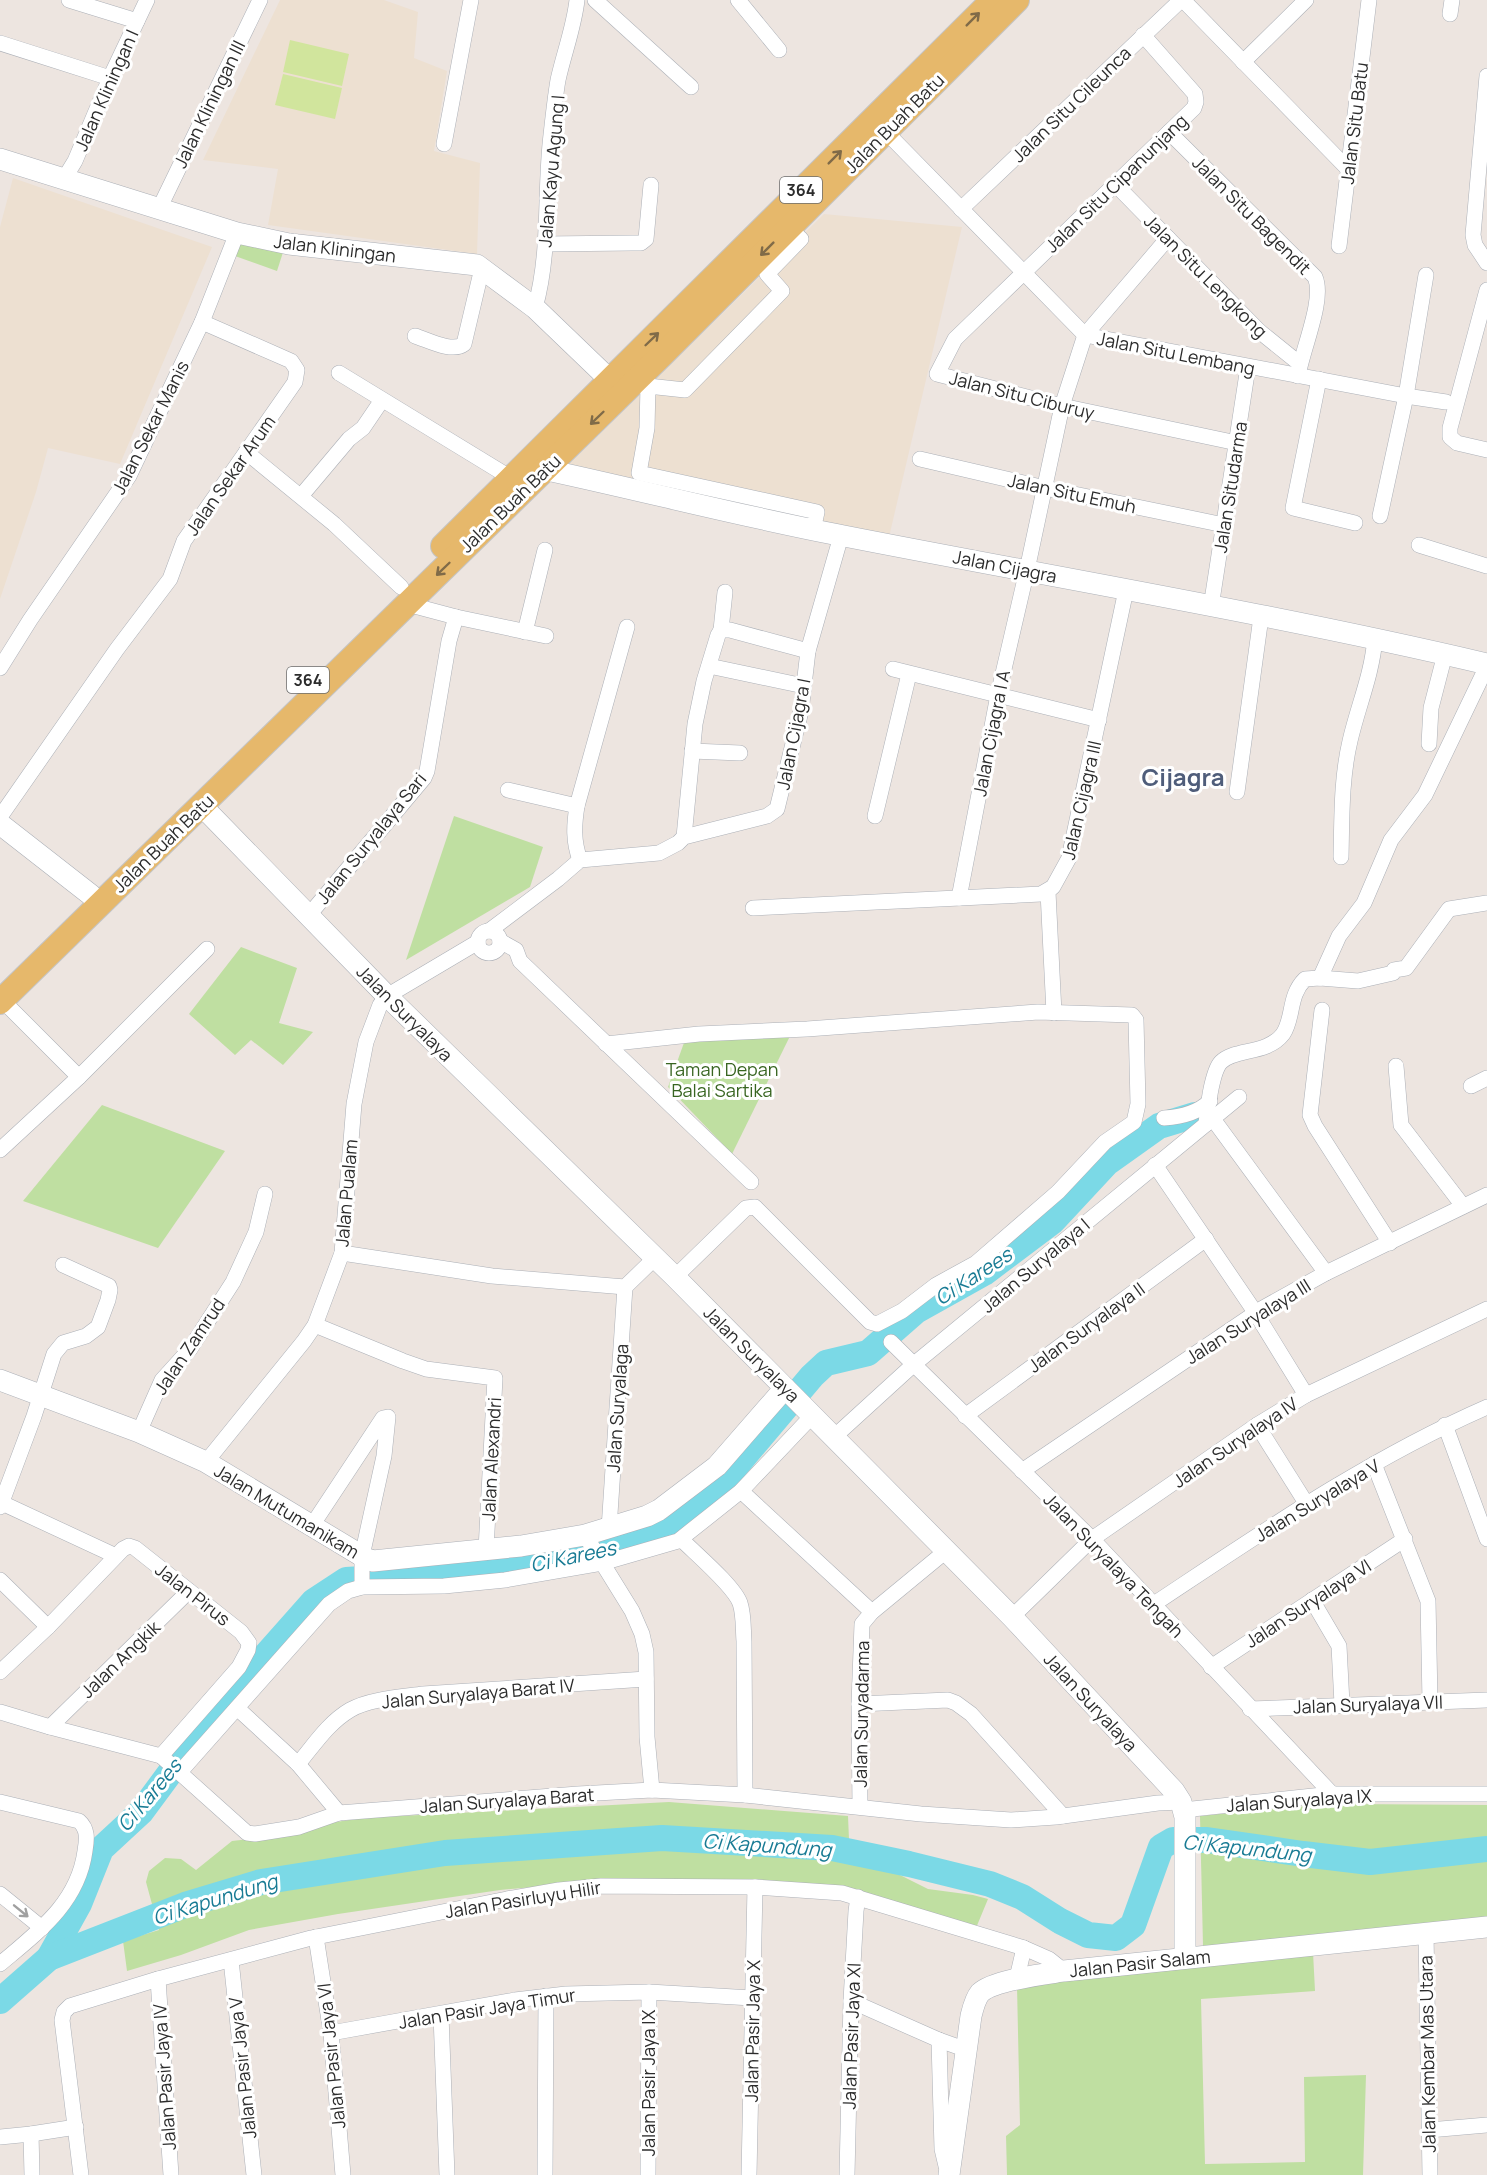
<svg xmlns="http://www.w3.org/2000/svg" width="1487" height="2175" font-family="Manrope,sans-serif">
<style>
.education{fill:#ede0d1}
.green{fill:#bfdfa1}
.pitch{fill:#d1e59d}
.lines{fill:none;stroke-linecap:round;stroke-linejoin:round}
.river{stroke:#7bd9e6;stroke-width:26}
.street-casing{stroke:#acb0b7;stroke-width:16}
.secondary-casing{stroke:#acb0b7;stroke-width:22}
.primary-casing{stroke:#c4c4c4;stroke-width:26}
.street{stroke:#fff;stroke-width:15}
.secondary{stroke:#fff;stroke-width:21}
.primary{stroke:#e6b86b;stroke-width:24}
.oneway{stroke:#806b48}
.oneway2{stroke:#a0a0a0}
.labels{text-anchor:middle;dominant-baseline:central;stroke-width:6;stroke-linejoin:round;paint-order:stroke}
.shield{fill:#fff;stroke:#6b6b6b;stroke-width:1.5}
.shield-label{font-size:16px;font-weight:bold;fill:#2c2c2c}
.street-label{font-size:18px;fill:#2c2c2c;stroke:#fff}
.park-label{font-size:18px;fill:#386521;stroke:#fff}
.water-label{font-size:20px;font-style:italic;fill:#187b94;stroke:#fff}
.district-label{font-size:24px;font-weight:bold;fill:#4f5d7a;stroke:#fff}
</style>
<rect width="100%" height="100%" fill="#ede5e0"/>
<!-- education -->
<g class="education">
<path d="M 280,0 L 384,0 L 418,12 L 414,58 L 447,71 L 434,151 L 480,163 L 477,254 L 268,225 L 278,169 L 203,160 Z"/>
<path d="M 13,178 L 212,247 L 120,464 L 48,448 L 36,492 L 0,599 L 0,227 Z"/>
<path d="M 824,214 L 962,227 L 889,537 L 567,466 Z"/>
</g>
<!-- green -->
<g class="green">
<path d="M 238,235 L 285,246 L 277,271 L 235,256 Z"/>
<path d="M 454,816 L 543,847 L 530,887 L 406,960 Z"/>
<path d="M 241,947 L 297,968 L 279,1023 L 313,1032 L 283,1065 L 251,1040 L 235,1055 L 189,1014 Z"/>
<path d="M 793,1030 L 732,1154 L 668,1087 L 685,1040 Z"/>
<path d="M 102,1105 L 225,1151 L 158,1248 L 23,1201 Z"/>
<path d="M 669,1802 L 848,1816 L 850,1863 L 898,1874 L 928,1889 L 973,1895 L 988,1899 L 976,1928 L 874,1897 L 579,1883 L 500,1890 L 338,1914 L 249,1930 L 181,1955 L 127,1971 L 123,1941 L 159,1930 L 146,1882 L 149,1871 L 165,1858 L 181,1859 L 196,1870 L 232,1841 L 286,1835 L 329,1823 L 363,1818 Z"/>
<path d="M 1346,1804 L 1487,1805 L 1487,1917 L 1203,1946 L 1200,1816 L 1277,1808 Z"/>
<path d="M 1313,1952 L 1315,1991 L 1201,1999 L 1205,2164 L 1305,2162 L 1304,2077 L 1366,2075 L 1363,2175 L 1007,2175 L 1006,2136 L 1020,2125 L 1017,1986 Z"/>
</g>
<!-- pitch -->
<g class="pitch">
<path d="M 290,40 L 349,54 L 342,86 L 283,72 Z"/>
<path d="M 283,74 L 342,88 L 335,119 L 275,105 Z"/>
</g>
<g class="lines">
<!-- river -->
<g class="river">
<path d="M 49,1958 L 79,1904 L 101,1849 L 141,1812 L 212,1716 L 314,1601 L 346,1580 L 506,1570 L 616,1549 L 671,1524 L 704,1504 L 812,1376 L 826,1363 L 868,1353 L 916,1311 L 984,1273 L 1053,1221 L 1107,1163 L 1159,1126 L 1195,1115"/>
<path d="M 0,2001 L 49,1958 L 185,1905 L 261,1882 L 445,1853 L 662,1838 L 832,1848 L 909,1864 L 990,1884 L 1022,1897 L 1060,1921 L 1088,1935 L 1116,1938 L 1133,1925 L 1161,1847 L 1173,1840 L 1207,1840 L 1303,1854 L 1370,1862 L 1487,1849"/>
</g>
<defs>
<g id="street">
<path d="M 69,0 L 137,21"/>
<path d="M 595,0 L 691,87"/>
<path d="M 738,0 L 779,50"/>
<path d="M 1183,0 L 1348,169"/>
<path d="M 1450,14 L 1452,0"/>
<path d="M 1143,35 L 1195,94 L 1196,102 L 1194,108 L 955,339 L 937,374 L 1062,406 L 1237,443"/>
<path d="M 0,43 L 110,78"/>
<path d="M 1243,62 L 1306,0"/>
<path d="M 1487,76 L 1473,235 L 1475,245 L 1487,263"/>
<path d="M 885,131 L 1085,335 L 1406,396 L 1446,402"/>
<path d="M 1169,132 L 1315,277 C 1325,299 1302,350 1298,376"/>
<path d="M 444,144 L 471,0"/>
<path d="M 64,179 L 75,161 L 110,78 L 147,0"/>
<path d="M 1115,184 L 1259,331 L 1300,364"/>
<path d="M 159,209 L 260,0"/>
<path d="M 961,209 L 1181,0"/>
<path d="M 788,227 L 801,239 L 767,274 L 782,291 L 685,390 L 648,386 L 647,428 L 639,473 L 817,512 L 813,530"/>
<path d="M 545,244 L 632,243 L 641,243 L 646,239 L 651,185"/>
<path d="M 1339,246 L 1369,0"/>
<path d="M 1487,290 L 1450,428 L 1450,437 L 1457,443 L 1487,450"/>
<path d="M 535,308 C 551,251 544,192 551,135 C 553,117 555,98 558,80 C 564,53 574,27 577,0"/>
<path d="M 415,336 C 428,340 452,353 464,344 L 482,268"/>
<path d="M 339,373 L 511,478"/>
<path d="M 1319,379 L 1293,508 L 1355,523"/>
<path d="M 246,452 L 334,524 L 401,587"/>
<path d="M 920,459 L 1045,488 L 1224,525"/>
<path d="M 301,496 L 349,439 L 363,428 L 382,400"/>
<path d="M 1380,516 L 1406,396 L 1426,275"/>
<path d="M 1419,545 L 1487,566"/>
<path d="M 407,604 L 456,617 L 546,636"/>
<path d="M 1211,607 L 1248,367"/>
<path d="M 721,630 L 725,592"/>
<path d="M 525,632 L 545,550"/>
<path d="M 709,666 L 804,686"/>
<path d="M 0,668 L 30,620 L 129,476 L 202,322 L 237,233"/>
<path d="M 893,669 L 1099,720"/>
<path d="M 1429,744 L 1431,708 L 1445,654"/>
<path d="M 692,751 L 740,753"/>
<path d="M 508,790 L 577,806"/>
<path d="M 1237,792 L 1261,617"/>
<path d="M 875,816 L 909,674"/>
<path d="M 0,817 L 117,649 L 170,579 L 184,541 L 295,382 L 297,370 L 291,361 L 202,322"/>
<path d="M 684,837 L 695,724 L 704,681 L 718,635 L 721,630 L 730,630 L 808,651"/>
<path d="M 1341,857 C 1342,819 1341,779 1350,741 C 1358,706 1372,675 1375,638"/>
<path d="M 580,860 C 573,841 574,825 577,806 L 627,627"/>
<path d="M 1048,892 L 1054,1013"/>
<path d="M 959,898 L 998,695 L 1027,570 L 1062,406 L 1085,335 L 1168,238"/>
<path d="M 753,908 L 1041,894 L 1053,887 L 1069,858 L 1126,590"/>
<path d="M 309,915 L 424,778 L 427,771 L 449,641 L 456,617"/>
<path d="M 489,931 L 558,879 L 580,860 L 659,853 L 678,843 L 684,837 L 767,816 L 777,809 L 801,711 L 808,651 L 841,536"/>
<circle cx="489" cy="942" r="11"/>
<path d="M 500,941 L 516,950 L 520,961 L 751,1182"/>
<path d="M 1320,978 L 1339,936 L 1364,903 L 1391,840 L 1425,795 L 1487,666"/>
<path d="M 2,1000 L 79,1077"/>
<path d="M 1322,1010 L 1310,1115 L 1315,1126 L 1390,1243"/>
<path d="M 606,1044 L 699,1034 L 807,1029 L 1038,1012 L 1132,1015 L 1136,1020 L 1138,1104 L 1134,1122 L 1105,1142 L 1058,1192 L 976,1263 L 936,1285 L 902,1311 L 877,1324 L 870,1322 L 755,1207 L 746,1208 L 675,1277"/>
<path d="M 1396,1066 L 1401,1125 L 1463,1206"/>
<path d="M 1471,1086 L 1487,1078"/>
<path d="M 1164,1118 C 1181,1117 1198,1113 1210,1101"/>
<path d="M 1213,1119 L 1326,1273"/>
<path d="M 1206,1124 C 1207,1111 1212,1071 1221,1062 C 1235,1048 1267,1055 1283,1034 C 1294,1018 1288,996 1305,979 L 1320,978 L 1358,981 L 1393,973 L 1394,970 L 1406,968 L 1449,909 L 1487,903"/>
<path d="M 0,1150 L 79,1077 L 207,949"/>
<path d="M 1155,1165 L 1255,1312 L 1306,1395"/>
<path d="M 342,1253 L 492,1276 L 625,1287 L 655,1258"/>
<path d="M 315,1325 L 403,1361 L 426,1369 L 495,1378 L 486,1550"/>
<path d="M 891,1342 L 1092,1539 L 1332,1794"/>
<path d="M 965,1416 L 1206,1239"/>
<path d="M 1257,1425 L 1306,1503"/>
<path d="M 1445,1425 L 1487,1539"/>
<path d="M 139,1432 L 162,1380 L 190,1349 L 233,1282 L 256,1232 L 265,1194"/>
<path d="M 834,1437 L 913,1365 L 1239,1097"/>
<path d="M 206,1462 L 304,1341 L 315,1325 L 342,1253 L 354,1104 L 366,1042 L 380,1005 L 387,996 L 478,942"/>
<path d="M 1374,1464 L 1428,1601 L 1430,1701"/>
<path d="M 1022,1471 L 1263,1308 L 1326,1273 L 1487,1195"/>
<path d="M 741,1491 L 872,1612"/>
<path d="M 2,1503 L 116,1556"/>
<path d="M 0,1507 L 34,1416 L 54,1354 L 63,1343 L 86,1336 L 98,1327 L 108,1300 L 110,1290 L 109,1286 L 63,1265"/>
<path d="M 311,1527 L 383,1418 L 388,1417 L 384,1456 L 362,1556 L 362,1587"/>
<path d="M 609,1529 L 625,1287"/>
<path d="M 585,1535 L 632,1611 L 642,1634 L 646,1652 L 647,1737 L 652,1790"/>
<path d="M 682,1540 C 696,1554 734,1586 740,1603 C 744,1615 743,1629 744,1641 L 745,1795"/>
<path d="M 0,1580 L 48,1627"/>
<path d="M 1312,1600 L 1339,1646 L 1342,1704"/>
<path d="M 1154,1604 C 1261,1533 1368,1459 1487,1407"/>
<path d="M 1012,1617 L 1092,1539 L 1257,1425 L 1306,1395 L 1487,1309"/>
<path d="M 1211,1667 L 1405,1539"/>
<path d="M 0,1672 L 48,1627 L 123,1549 L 129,1546 L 135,1548 L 241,1632 L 249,1643 L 248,1650 L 239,1667 L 161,1756"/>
<path d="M 859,1704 L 948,1700 L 956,1703 L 971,1714 L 1063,1816"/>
<path d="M 237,1708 L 298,1764 L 339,1813"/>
<path d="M 1250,1709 L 1487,1700"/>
<path d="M 0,1712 L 50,1727 L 161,1756 L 247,1833 L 255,1834 L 299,1827 L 339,1813 L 578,1794 L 652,1790 L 745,1795 L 921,1814 L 1011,1820 L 1056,1817 L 1158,1803 L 1181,1802"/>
<path d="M 50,1727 L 189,1591"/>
<path d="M 298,1764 C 314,1745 328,1723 350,1710 C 369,1699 401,1697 423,1694 L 646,1679"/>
<path d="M 180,1772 L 329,1604 L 348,1591 L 362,1587 L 444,1586 L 505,1580 L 602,1563 L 678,1541 L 741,1491 L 812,1416"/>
<path d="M 0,1802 L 79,1821 C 88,1829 87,1839 85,1851 C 78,1903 38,1932 0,1964"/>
<path d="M 860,1807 L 859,1704 L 862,1624 L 872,1612 L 946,1551"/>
<path d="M 1183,1810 L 1332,1794 L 1487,1794"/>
<path d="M 0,1894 L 42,1928"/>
<path d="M 1426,1933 L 1430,2175"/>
<path d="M 316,1937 L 331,2033 L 343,2175"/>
<path d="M 231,1960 L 254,2175"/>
<path d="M 1017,1978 L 1024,1948"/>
<path d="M 158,1979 L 171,2175"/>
<path d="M 851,2001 L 939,2040 L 967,2050"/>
<path d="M 441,2015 L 447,2175"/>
<path d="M 331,2033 L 515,2000 L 566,1994 L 649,1992 L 752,1998"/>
<path d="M 939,2040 L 942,2149 L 946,2166"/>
<path d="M 1429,2130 L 1487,2125"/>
<path d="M 31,2134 L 32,2175"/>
<path d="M 0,2137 L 31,2134 L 76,2127"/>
<path d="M 81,2175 L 62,2020 L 64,2012 L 70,2006 L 158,1979 L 311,1938 L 507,1899 L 559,1890 L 601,1886 L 755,1887 L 842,1893 L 1024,1948 L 1049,1959 L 1064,1971"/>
<path d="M 545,2175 L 546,1996"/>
<path d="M 648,2175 L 649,1992"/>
<path d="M 749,2175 L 755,1887"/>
<path d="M 847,2175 L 851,2001 L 856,1911 L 858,1897"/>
</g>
<g id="secondary">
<path d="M 0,159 L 237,233 L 289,244 L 477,265 L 535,308 L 610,380 L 627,378"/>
<path d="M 533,467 C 637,489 739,516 844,536 C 1058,578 1274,614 1487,664"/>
<path d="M 201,805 L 387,996 L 675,1277 L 1012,1617 L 1174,1791 L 1181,1802 L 1185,1817 L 1185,1958"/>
<path d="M 0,824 L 91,895"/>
<path d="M 0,1380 L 139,1432 L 206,1462 L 367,1559 L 373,1561 L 521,1546 L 585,1535 L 647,1516 L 659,1510 L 717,1466 L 785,1388"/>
<path d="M 949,2175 L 971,2016 C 973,2008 975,1999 980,1993 C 993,1980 1045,1974 1064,1971 L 1487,1927"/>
</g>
<g id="primary">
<path d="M 443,546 L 993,0"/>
<path d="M 0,1002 L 662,355 L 1017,0"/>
</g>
</defs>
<!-- street casing -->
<use href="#street" class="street-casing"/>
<!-- secondary casing -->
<use href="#secondary" class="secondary-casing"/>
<!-- primary casing -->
<use href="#primary" class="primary-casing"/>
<!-- street -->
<use href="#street" class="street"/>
<!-- secondary -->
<use href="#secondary" class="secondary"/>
<!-- primary -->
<use href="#primary" class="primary"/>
</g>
<!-- one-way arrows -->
<defs><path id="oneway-shaft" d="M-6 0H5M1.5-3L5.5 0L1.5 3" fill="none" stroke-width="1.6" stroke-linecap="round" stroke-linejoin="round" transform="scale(1.5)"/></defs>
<g class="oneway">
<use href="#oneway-shaft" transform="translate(973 19) rotate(-45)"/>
<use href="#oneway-shaft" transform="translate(835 157) rotate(-45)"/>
<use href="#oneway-shaft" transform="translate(767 249) rotate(135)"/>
<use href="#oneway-shaft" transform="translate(652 339) rotate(-44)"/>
<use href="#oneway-shaft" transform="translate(597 418) rotate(136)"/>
<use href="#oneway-shaft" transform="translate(443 569) rotate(136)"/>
</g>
<use class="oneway2" href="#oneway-shaft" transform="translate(21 1911) rotate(39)"/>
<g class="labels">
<!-- shield labels -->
<g class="shield">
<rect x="780" y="177" width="42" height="26" rx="4.5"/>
<rect x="287" y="667" width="42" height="26" rx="4.5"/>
</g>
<g class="shield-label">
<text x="801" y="190">364</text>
<text x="308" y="680">364</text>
</g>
<!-- street labels -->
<g class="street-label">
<text transform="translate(106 90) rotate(-66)">Jalan Kliningan I</text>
<text transform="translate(209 104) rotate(-64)">Jalan Kliningan III</text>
<text transform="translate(1071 104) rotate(-44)">Jalan Situ Cileunca</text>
<text transform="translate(894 123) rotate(-45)">Jalan Buah Batu</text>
<text transform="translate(1354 123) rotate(-83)">Jalan Situ Batu</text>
<text transform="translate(551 171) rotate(-85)">Jalan Kayu Agung I</text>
<text transform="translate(1116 183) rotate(-44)">Jalan Situ Cipanunjang</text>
<text transform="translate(1252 215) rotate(45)">Jalan Situ Bagendit</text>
<text transform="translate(335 248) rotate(7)">Jalan Kliningan</text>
<text transform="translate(1206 276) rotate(45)">Jalan Situ Lengkong</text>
<text transform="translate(1176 353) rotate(11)">Jalan Situ Lembang</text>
<text transform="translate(1022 395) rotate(14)">Jalan Situ Ciburuy</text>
<text transform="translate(150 427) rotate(-63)">Jalan Sekar Manis</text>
<text transform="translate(230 475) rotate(-55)">Jalan Sekar Arum</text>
<text transform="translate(1230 487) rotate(-81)">Jalan Situdarma</text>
<text transform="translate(1072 493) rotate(12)">Jalan Situ Emuh</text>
<text transform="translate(510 503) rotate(-44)">Jalan Buah Batu</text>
<text transform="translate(1005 566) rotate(11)">Jalan Cijagra</text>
<text transform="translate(991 733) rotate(-79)">Jalan Cijagra I A</text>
<text transform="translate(793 734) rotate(-79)">Jalan Cijagra I</text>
<text transform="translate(1081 800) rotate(-77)">Jalan Cijagra III</text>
<text transform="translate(371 838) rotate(-51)">Jalan Suryalaya Sari</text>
<text transform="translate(163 843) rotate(-44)">Jalan Buah Batu</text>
<text transform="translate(405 1013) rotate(45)">Jalan Suryalaya</text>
<text transform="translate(346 1193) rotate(-85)">Jalan Pualam</text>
<text transform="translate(1035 1265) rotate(-40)">Jalan Suryalaya I</text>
<text transform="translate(1248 1321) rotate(-32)">Jalan Suryalaya III</text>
<text transform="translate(1086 1327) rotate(-36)">Jalan Suryalaya II</text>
<text transform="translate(189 1346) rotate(-56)">Jalan Zamrud</text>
<text transform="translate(752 1354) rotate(45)">Jalan Suryalaya</text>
<text transform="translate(617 1408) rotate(-86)">Jalan Suryalaga</text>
<text transform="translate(1235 1442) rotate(-34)">Jalan Suryalaya IV</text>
<text transform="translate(491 1459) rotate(-87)">Jalan Alexandri</text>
<text transform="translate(1317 1500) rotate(-31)">Jalan Suryalaya V</text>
<text transform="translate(287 1511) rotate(31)">Jalan Mutumanikam</text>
<text transform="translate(1114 1565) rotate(46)">Jalan Suryalaya Tengah</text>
<text transform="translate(193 1594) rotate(38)">Jalan Pirus</text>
<text transform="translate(1308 1603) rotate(-33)">Jalan Suryalaya VI</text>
<text transform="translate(120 1659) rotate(-44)">Jalan Angkik</text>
<text transform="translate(478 1693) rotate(-5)">Jalan Suryalaya Barat IV</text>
<text transform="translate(1091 1702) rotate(47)">Jalan Suryalaya</text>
<text transform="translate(1368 1704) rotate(-2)">Jalan Suryalaya VII</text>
<text transform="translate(861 1714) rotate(-89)">Jalan Suryadarma</text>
<text transform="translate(507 1800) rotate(-4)">Jalan Suryalaya Barat</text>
<text transform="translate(1299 1800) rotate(-4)">Jalan Suryalaya IX</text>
<text transform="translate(523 1899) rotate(-9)">Jalan Pasirluyu Hilir</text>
<text transform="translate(1140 1963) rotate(-6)">Jalan Pasir Salam</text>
<text transform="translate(487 2008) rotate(-9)">Jalan Pasir Jaya Timur</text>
<text transform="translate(752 2031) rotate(-89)">Jalan Pasir Jaya X</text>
<text transform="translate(851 2036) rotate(-88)">Jalan Pasir Jaya XI</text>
<text transform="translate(1427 2054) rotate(-91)">Jalan Kembar Mas Utara</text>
<text transform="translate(331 2056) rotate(-96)">Jalan Pasir Jaya Vl</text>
<text transform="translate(242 2068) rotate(-96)">Jalan Pasir Jaya V</text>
<text transform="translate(164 2077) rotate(-94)">Jalan Pasir Jaya IV</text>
<text transform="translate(648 2083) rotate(-90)">Jalan Pasir Jaya IX</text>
</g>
<!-- park labels -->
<g class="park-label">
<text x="722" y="1069">Taman Depan<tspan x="722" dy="21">Balai Sartika</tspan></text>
</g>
<!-- water labels -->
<g class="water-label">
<text transform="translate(973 1276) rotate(-33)">Ci Karees</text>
<text transform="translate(573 1556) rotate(-12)">Ci Karees</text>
<text transform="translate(149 1795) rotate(-50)">Ci Karees</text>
<text transform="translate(767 1845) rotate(4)">Ci Kapundung</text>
<text transform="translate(1247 1848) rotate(6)">Ci Kapundung</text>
<text transform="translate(215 1899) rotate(-17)">Ci Kapundung</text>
</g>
<!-- district labels -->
<g class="district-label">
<text x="1183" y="776">Cijagra</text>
</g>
</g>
</svg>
